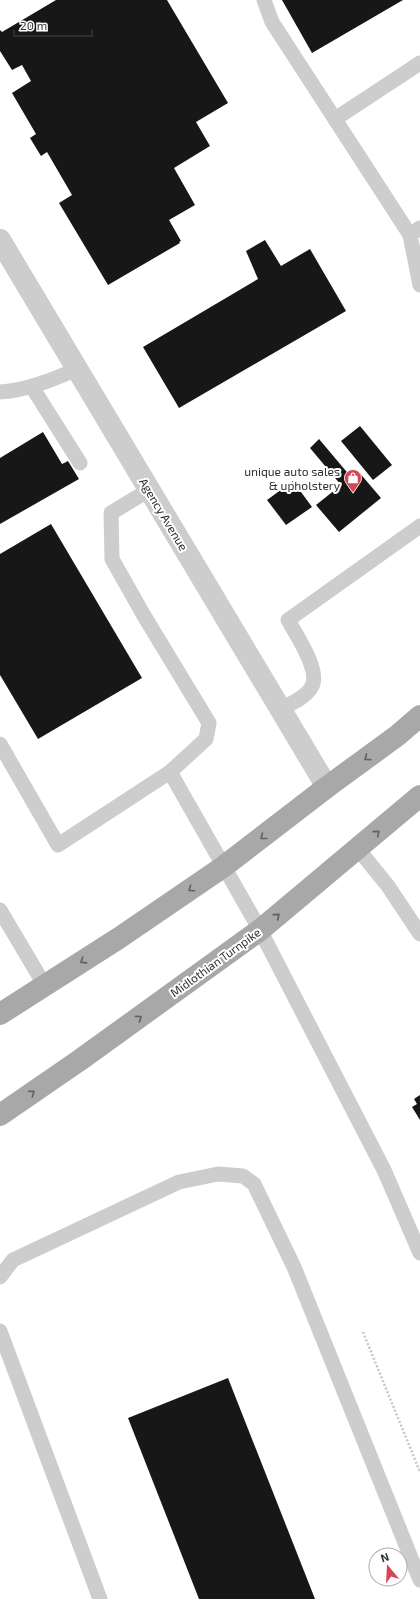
<svg xmlns="http://www.w3.org/2000/svg" width="420" height="1599" font-family="'Exo 2',sans-serif">
<style>
.building{fill:#171717}
.lines{fill:none;stroke-linecap:round;stroke-linejoin:round}
.path{stroke:#c7c7c7;stroke-width:2.5;stroke-dasharray:2 2;stroke-linecap:butt}
.service{stroke:#cdcdcd;stroke-width:15}
.minor{stroke:#cdcdcd;stroke-width:22}
.primary{stroke:#a8a8a8;stroke-width:22}
.oneway{stroke:#606060}
.labels{text-anchor:middle;dominant-baseline:central;stroke-width:4;stroke-linejoin:round;paint-order:stroke}
.poi-label{font-size:12px;fill:#303030;stroke:#fff;text-anchor:end}
.street-label{font-size:12px;fill:#303030;stroke:#fff}
</style>
<rect width="100%" height="100%" fill="#fff"/>
<!-- building -->
<g class="building">
<path d="M 56,0 L 167,0 L 228,103 L 196,122 L 210,146 L 174,168 L 195,205 L 169,220 L 181,241 L 179,242 L 180,243 L 108,285 L 59,203 L 72,195 L 47,152 L 41,156 L 30,138 L 36,134 L 12,93 L 31,81 L 22,65 L 12,70 L 0,51 L 0,30 L 2,32 Z"/>
<path d="M 282,0 L 403,0 L 312,53 Z"/>
<path d="M 265,240 L 281,266 L 310,249 L 346,311 L 179,408 L 143,347 L 258,279 L 246,251 Z"/>
<path d="M 360,426 L 392,465 L 373,480 L 341,441 Z"/>
<path d="M 43,432 L 62,464 L 68,461 L 79,479 L 0,524 L 0,458 Z"/>
<path d="M 319,439 L 351,477 L 358,471 L 381,498 L 339,532 L 316,505 L 341,485 L 310,448 Z"/>
<path d="M 293,481 L 312,507 L 286,525 L 267,500 Z"/>
<path d="M 51,524 L 142,678 L 38,739 L 0,675 L 0,554 Z"/>
<path d="M 420,1095 L 420,1120 L 412,1107 L 417,1104 L 414,1099 Z"/>
<path d="M 228,1378 L 315,1599 L 199,1599 L 128,1418 Z"/>
</g>
<g class="lines">
<!-- path -->
<path class="path" d="M 363,1332 L 420,1472"/>
<!-- service -->
<g class="service">
<path d="M 264,0 L 272,22 L 410,235"/>
<path d="M 335,119 L 420,63"/>
<path d="M 420,228 L 410,235 L 420,285"/>
<path d="M 32,387 L 80,463"/>
<path d="M 0,392 C 28,390 52,380 77,369"/>
<path d="M 149,490 L 111,513 L 112,559 L 143,614 L 209,723 L 206,739 L 170,772 L 260,930 L 384,1170 L 420,1253"/>
<path d="M 280,709 C 290,704 305,698 311,688 C 322,672 296,635 288,620 L 420,526"/>
<path d="M 0,744 L 58,845 L 170,772"/>
<path d="M 358,849 L 388,886 L 420,934"/>
<path d="M 0,910 L 45,986"/>
<path d="M 0,1277 L 13,1260 L 179,1182 L 218,1174 L 243,1176 L 254,1184 L 294,1267 L 420,1580"/>
<path d="M 0,1331 L 100,1599"/>
</g>
<!-- minor -->
<path class="minor" d="M 0,240 L 327,787"/>
<!-- primary -->
<g class="primary">
<path d="M 0,1014 L 119,938 L 223,867 L 327,787 L 398,735 L 420,716"/>
<path d="M 0,1115 L 80,1060 L 260,930 L 420,796"/>
</g>
</g>
<!-- one-way arrows -->
<defs><path id="oneway-chevron" d="M-2-3.5L2.5 0L-2 3.5" fill="none" stroke-width="1.6" stroke-linecap="round" stroke-linejoin="round"/></defs>
<g class="oneway">
<use href="#oneway-chevron" transform="translate(367 758) rotate(144)"/>
<use href="#oneway-chevron" transform="translate(377 833) rotate(-40)"/>
<use href="#oneway-chevron" transform="translate(263 837) rotate(142)"/>
<use href="#oneway-chevron" transform="translate(191 889) rotate(146)"/>
<use href="#oneway-chevron" transform="translate(277 916) rotate(-40)"/>
<use href="#oneway-chevron" transform="translate(83 961) rotate(147)"/>
<use href="#oneway-chevron" transform="translate(139 1018) rotate(-36)"/>
<use href="#oneway-chevron" transform="translate(32 1093) rotate(-34)"/>
</g>
<!-- icons -->
<defs>
<symbol id="shop-pin" viewBox="-11 -11 22 30"><path d="M0 17L-7.5 6A9.5 9.5 0 1 1 7.5 6Z" fill="#d44556" stroke="#fff"/><path d="M-5-2.5h2.3a2.7 3.5 0 0 1 5.4 0H5L5.5 6h-11ZM-1.5-2.5h3a1.5 2.3 0 0 0-3 0Z" fill="#fff"/></symbol>
</defs>
<g fill-rule="evenodd">
<use href="#shop-pin" x="343" y="468" width="20" height="27"/>
</g>
<g class="labels">
<!-- poi labels -->
<g class="poi-label">
<text x="340" y="471">unique auto sales<tspan x="340" dy="14">&amp; upholstery</tspan></text>
</g>
<!-- street labels -->
<g class="street-label">
<text transform="translate(164 514) rotate(59)">Agency Avenue</text>
<text transform="translate(215 962) rotate(-36)">Midlothian Turnpike</text>
</g>
</g>
<!-- north arrow -->
<g transform="translate(388 1567) rotate(342)"><circle r="19" fill="#ffffff" stroke="#acacac"/>
<path d="M0-3L7 15L0 10L-7 15Z" fill="#d44556"/>
<text y="-6" font-size="11" font-weight="bold" text-anchor="middle" fill="#303030">N</text>
</g>
<!-- scale -->
<path d="M14 30v6h78v-6" fill="none" stroke="#303030" stroke-width="2"/>
<text x="20" y="30" font-size="12" fill="#303030" stroke="#ffffff" stroke-width="3" paint-order="stroke">20 m</text>
</svg>
